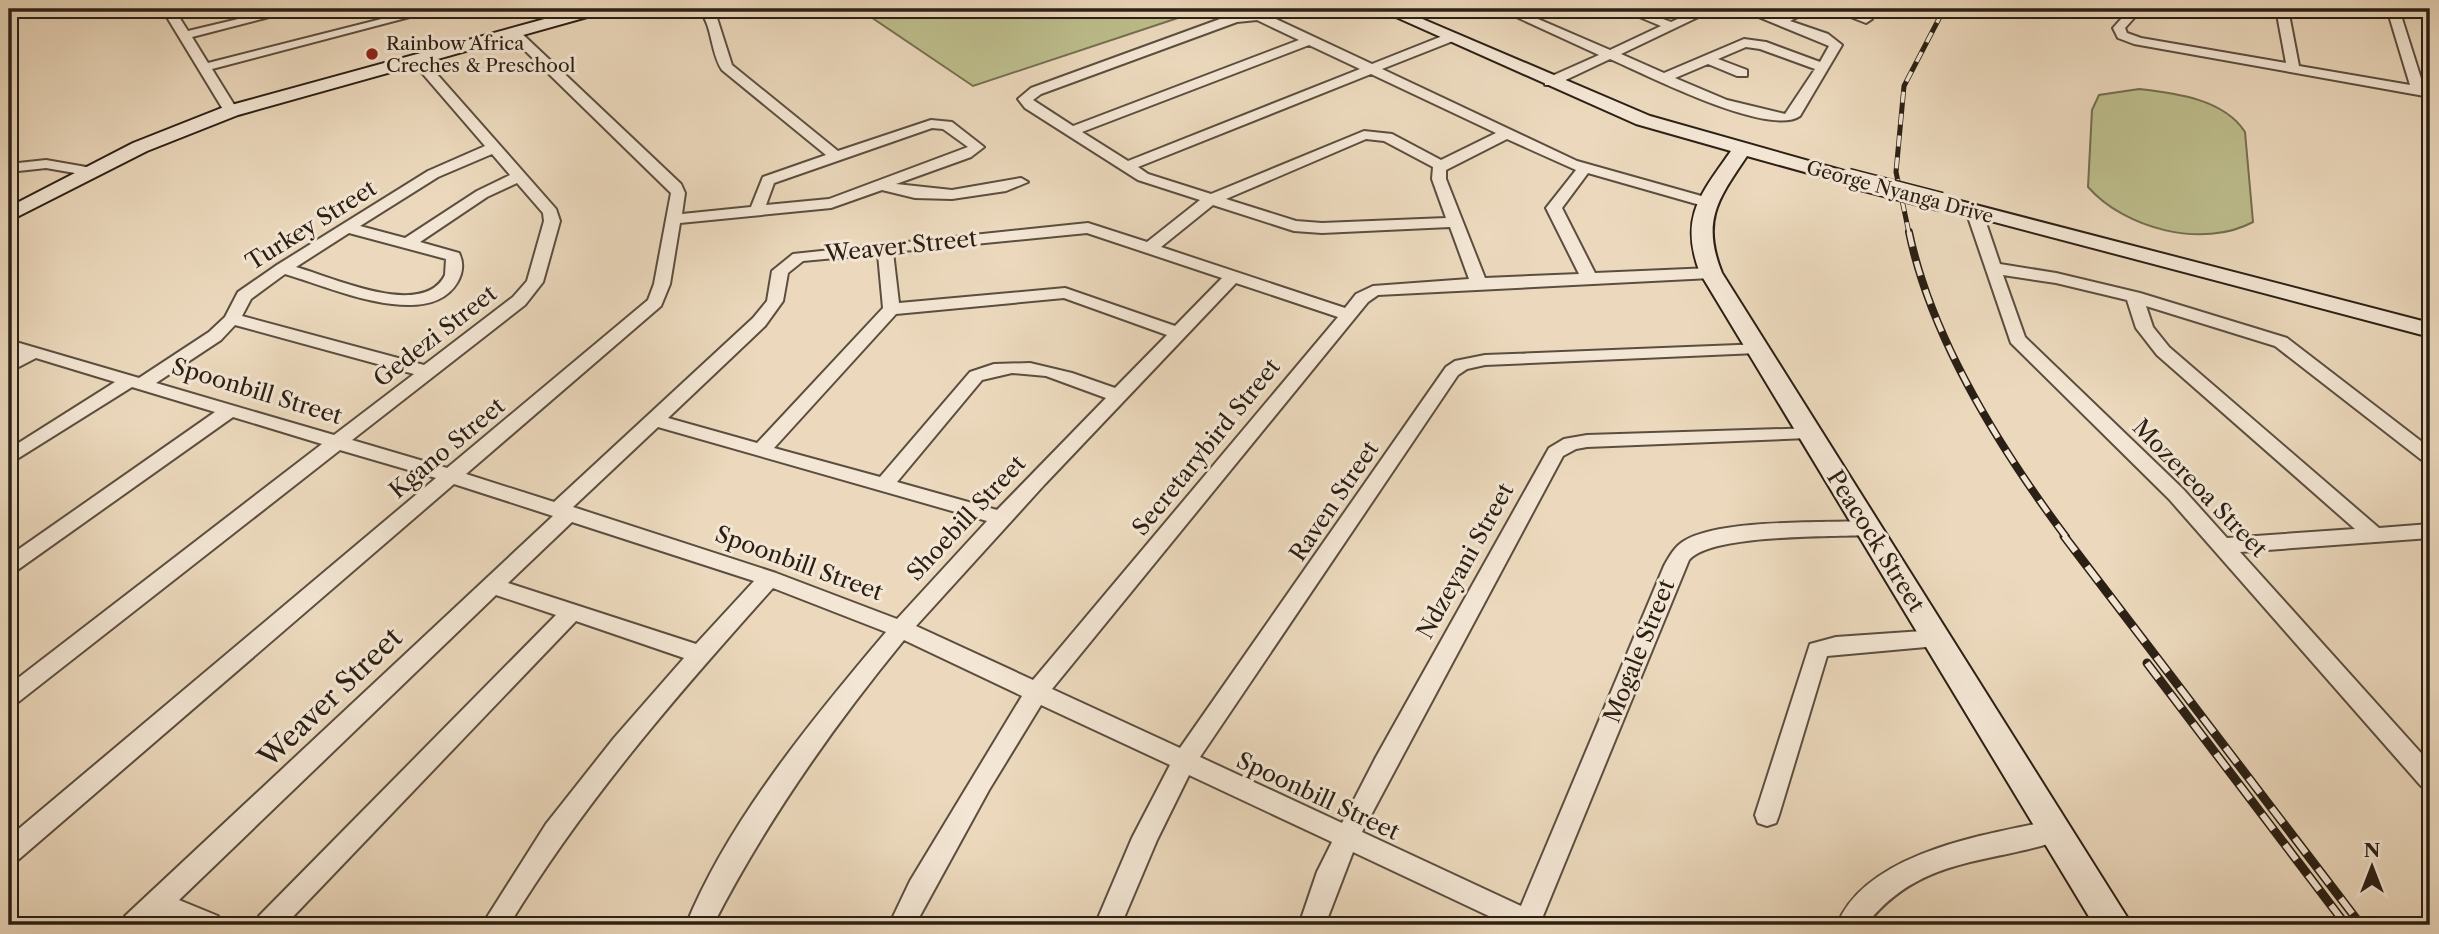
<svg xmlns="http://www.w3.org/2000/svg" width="2439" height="934" font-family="'Libre Caslon Text',serif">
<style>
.green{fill:#bebe8d;stroke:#746f51;stroke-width:2}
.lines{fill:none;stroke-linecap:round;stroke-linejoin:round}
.street-casing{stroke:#5b4e3f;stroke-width:4}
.secondary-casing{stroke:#2b2015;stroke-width:4}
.street{fill:#f3e6d4;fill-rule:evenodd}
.secondary{fill:#f3e6d4;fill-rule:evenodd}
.rail-far2-casing{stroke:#2b2015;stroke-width:5}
.rail-far1-casing{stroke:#2b2015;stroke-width:8}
.rail-casing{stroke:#2b2015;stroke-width:9}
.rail-far2{stroke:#f3e6d4;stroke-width:3.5;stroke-dasharray:11;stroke-linecap:butt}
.rail-far1{stroke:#f3e6d4;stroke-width:5;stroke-dasharray:15;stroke-linecap:butt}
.rail{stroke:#f3e6d4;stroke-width:6;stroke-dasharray:19;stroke-linecap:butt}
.secondary-bridge-casing{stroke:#2b2015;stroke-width:21;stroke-linecap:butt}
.secondary-bridge{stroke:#f3e6d4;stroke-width:18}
.poi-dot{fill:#8f2418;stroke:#f3e6d4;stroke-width:2.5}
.labels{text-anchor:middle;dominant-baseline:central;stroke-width:6;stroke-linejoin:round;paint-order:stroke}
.far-poi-label{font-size:19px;fill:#2b2015;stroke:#f3e6d4;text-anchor:start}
.far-street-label{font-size:19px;fill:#2b2015;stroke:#f3e6d4}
.street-label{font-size:23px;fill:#2b2015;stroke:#f3e6d4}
.near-street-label{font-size:28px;fill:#2b2015;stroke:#f3e6d4}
</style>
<rect width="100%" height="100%" fill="#ecd9bd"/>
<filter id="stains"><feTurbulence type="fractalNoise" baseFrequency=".00286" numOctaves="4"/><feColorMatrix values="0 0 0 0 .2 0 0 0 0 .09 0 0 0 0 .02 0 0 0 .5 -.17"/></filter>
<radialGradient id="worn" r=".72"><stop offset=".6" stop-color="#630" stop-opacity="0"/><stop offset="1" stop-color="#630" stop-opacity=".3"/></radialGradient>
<!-- green -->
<g class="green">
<path d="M 859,9 L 1181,9 L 1190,14 L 973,86 Z"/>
<path d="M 2139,89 C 2175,93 2224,99 2245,132 L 2253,222 C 2203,249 2125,229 2088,187 L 2092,110 L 2099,95 Z"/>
</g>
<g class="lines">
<defs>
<g id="street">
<path d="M 9,9 L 24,9 L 9,15 Z"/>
<path d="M 162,9 L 174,9 L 188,31 L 280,9 L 300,9 L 192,37 L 208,63 L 421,9 L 440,9 L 212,69 L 238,111 L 231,115 L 224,111 Z"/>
<path d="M 699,9 L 711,9 L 716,15 L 732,65 L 838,151 L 931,120 L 952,122 L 984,147 L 971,157 L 896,184 L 952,190 L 1021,178 L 1028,182 L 1006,191 L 952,199 L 915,198 L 882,190 L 831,208 L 680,223 L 670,284 L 661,306 L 466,474 L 554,502 L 753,318 L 767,301 L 772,271 L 793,254 L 1088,223 L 1147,242 L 1200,200 L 1138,180 L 1025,108 L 1018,99 L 1031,88 L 1231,15 L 1263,13 L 1372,64 L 1445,35 L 1453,35 L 1453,41 L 1382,69 L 1577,161 L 1712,199 L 1715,202 L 1707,207 L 1588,173 L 1562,208 L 1595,273 L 1711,268 L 1719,273 L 1711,278 L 1378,295 L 1368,302 L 1052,689 L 1180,748 L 1446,367 L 1455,361 L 1485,355 L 1763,344 L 1766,348 L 1763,352 L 1757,353 L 1485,365 L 1467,369 L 1458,375 L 1200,757 L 1342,823 L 1376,757 L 1549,448 L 1564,439 L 1587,435 L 1815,428 L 1817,432 L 1815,436 L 1808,438 L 1587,447 L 1576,449 L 1563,456 L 1362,832 L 1521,906 L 1664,566 C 1669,557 1675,546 1684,541 C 1720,519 1823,523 1867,521 L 1877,528 L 1867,535 C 1830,537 1711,534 1689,560 L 1543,916 L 1548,925 L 1508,925 L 1353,852 L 1325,925 L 1299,925 L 1317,872 L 1332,842 L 1189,775 L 1157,840 L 1121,925 L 1095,925 L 1132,838 L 1170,765 L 1041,705 L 989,790 L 915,925 L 889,925 L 910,881 L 1022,696 L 904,640 C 831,729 766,822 713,925 L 686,925 C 728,821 814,717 886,632 L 773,588 C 677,695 584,802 509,925 L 482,925 L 546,824 L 614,738 L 684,658 L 576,621 L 285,925 L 255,925 L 259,916 L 556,615 L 496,595 L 179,900 L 218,916 L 222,925 L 180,925 L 161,917 L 152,925 L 121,925 L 125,916 L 553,516 L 454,484 L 18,860 L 9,863 L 9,837 L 436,478 L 340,450 L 17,703 L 9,706 L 9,685 L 322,444 L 233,417 L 16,571 L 9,573 L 9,556 L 215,412 L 132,387 L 9,464 L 9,449 L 115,382 L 36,358 L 9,372 L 9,360 L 19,354 L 9,350 L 9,340 L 139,378 L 209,332 L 225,317 L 238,292 L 277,265 L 428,171 L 485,146 L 410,59 L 421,56 L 556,209 L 560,221 L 543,282 L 525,305 L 352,440 L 447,468 L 648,300 L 654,284 L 671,193 L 509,35 L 509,29 L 517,29 L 681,184 L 685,193 L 682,214 L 751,207 L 763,177 L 826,155 L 722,70 C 710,51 713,27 699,9 ZM 1257,20 L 1299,40 L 1073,126 L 1033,100 L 1041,94 L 1237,22 ZM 1309,45 L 1360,69 L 1128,161 L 1082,132 ZM 1371,74 L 1496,133 L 1441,160 L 1392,134 L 1364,131 L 1211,194 L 1148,174 L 1138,167 ZM 932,128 L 943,129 L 968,147 L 829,199 L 766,205 L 774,183 ZM 1366,139 L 1384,141 L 1433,167 L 1432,179 L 1446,218 L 1322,223 L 1296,221 L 1226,199 ZM 1507,139 L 1576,170 L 1546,208 L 1579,274 L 1485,278 L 1446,179 L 1446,170 ZM 492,154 L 510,175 L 477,191 L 405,238 L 360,226 L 438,177 ZM 517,183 L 543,213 L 544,221 L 527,281 L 513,297 L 424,365 L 242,316 L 251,299 L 285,274 C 327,286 427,332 457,283 C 463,273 464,263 459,253 L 420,242 L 487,197 ZM 1213,205 L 1294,231 L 1322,233 L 1450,227 L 1469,279 L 1373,286 L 1356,294 L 1345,308 L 1161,247 ZM 349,233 L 446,259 L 445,275 C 423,320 332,277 296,267 ZM 1087,233 L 1222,278 L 1175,326 L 1065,288 L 899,303 L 893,252 ZM 878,254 L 883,308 L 757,443 L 668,418 L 765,326 L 783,301 L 788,273 L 803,261 ZM 1236,283 L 1338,317 L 1033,680 L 916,626 L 1045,484 ZM 1064,298 L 1167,335 L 1115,388 L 1072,373 L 1030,363 L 994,364 L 970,372 L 880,477 L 774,448 L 896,314 ZM 235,325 L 414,374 L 334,435 L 156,383 L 221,340 ZM 1012,373 L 1046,376 L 1106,398 L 997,510 L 897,482 L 982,380 ZM 658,427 L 987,521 L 897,619 L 776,573 L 573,507 ZM 572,522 L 754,581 L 696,644 L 508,583 Z"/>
<path d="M 1499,9 L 1515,9 L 1610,50 L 1661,26 L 1620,9 L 1636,9 L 1671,22 L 1700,9 L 1715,9 L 1621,54 L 1664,73 L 1744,39 L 1766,42 L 1820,62 L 1829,46 L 1739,9 L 1756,9 L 1779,17 L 1798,9 L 1813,9 L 1790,21 L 1828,34 L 1842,45 L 1800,116 C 1769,138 1645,74 1610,59 L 1555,85 L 1545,85 L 1545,79 L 1599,55 ZM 1746,47 L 1760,49 L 1815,69 L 1785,114 L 1727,100 L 1675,78 L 1708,64 L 1737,76 L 1747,76 L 1747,70 L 1718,59 Z"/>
<path d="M 1830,9 L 1847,9 L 1872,19 L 1866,23 Z"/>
<path d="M 2130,9 L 2142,9 L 2125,28 L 2127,33 L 2141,38 L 2286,63 L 2276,9 L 2288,9 L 2299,66 L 2410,85 L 2387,9 L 2399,9 L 2424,88 L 2430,89 L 2430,97 L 2134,44 L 2118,38 L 2113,28 Z"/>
<path d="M 46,160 L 92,168 L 99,172 L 92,176 L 46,168 L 9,172 L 9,164 Z"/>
<path d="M 1974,206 L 1982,211 L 2000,264 L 2056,273 L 2140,293 L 2287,338 L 2430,448 L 2430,463 L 2423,461 L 2275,346 L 2146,306 L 2153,327 L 2169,347 L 2379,528 L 2430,524 L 2430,538 L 2240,552 L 2430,763 L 2430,789 L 2421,786 L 2169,499 L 2011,343 L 1966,211 ZM 2003,275 L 2056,283 L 2127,300 L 2136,328 L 2157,355 L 2355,529 L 2227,538 L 2183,489 L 2025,337 Z"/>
<path d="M 1937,630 L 1945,632 L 1948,638 L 1945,644 L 1937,646 L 1827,656 L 1779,815 L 1776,823 L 1767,826 L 1758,823 L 1755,815 L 1810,644 L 1836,637 Z"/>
<path d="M 2055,820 L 2064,823 L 2067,831 L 2064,839 C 1989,865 1921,855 1866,925 L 1837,925 C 1866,852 1987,834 2055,820 Z"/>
</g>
<g id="secondary">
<path d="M 581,9 L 607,9 L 605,12 L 238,115 L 147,151 L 9,221 L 9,207 L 133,143 L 224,107 Z"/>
<path d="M 1378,9 L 1399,9 L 1650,116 L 1855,174 L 1858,178 L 1855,182 L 1848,184 L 1747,156 C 1718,199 1701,221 1722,273 L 2132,925 L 2094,925 L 1700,273 C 1679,218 1700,195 1731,151 L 1636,124 Z"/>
<path d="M 1941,196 L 2430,323 L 2430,337 L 1934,206 L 1931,202 Z"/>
</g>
</defs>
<!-- street casing -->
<use href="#street" class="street-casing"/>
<!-- secondary casing -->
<use href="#secondary" class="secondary-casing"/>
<!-- street -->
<use href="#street" class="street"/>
<!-- secondary -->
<use href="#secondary" class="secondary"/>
<defs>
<path id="rail-far2" d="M 1909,233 L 1896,172 L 1904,86 L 1944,9"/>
<path id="rail-far1" d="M 1909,232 C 1931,338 2001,450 2066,537"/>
<g id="rail">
<path d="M 2064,536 L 2361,925"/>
<path d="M 2147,663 L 2346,925"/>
</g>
</defs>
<!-- rail-far2 casing -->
<use href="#rail-far2" class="rail-far2-casing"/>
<!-- rail-far1 casing -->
<use href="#rail-far1" class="rail-far1-casing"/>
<!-- rail casing -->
<use href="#rail" class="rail-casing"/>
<!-- rail-far2 -->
<use href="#rail-far2" class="rail-far2"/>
<!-- rail-far1 -->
<use href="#rail-far1" class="rail-far1"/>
<!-- rail -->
<use href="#rail" class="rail"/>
<defs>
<path id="secondary-bridge" d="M 1848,178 L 1941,202"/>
</defs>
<!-- secondary-bridge casing -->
<use href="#secondary-bridge" class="secondary-bridge-casing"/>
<!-- secondary-bridge -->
<use href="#secondary-bridge" class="secondary-bridge"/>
</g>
<!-- markers -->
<circle class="poi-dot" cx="372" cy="54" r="7"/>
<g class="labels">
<!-- far-poi labels -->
<g class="far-poi-label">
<text x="386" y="43">Rainbow Africa<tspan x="386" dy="22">Creches &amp; Preschool</tspan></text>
</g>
<!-- far-street labels -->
<g class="far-street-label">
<text transform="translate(1900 192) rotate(15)">George Nyanga Drive</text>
</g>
<!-- street labels -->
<g class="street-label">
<text transform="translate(311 225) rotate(-32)">Turkey Street</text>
<text transform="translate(901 246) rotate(-6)">Weaver Street</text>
<text transform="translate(435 336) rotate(-38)">Gedezi Street</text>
<text transform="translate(257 391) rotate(17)">Spoonbill Street</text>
<text transform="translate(1206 447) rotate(-51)">Secretarybird Street</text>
<text transform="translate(447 448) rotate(-40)">Kgano Street</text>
<text transform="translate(2200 488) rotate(46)">Mozereoa Street</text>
<text transform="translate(1334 501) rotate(-56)">Raven Street</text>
<text transform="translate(966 518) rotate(-47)">Shoebill Street</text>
<text transform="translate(1876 541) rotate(58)">Peacock Street</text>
<text transform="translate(1465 561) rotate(-61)">Ndzeyani Street</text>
<text transform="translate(799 563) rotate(20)">Spoonbill Street</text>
<text transform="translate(1639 651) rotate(-68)">Mogale Street</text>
<text transform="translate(1318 796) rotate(25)">Spoonbill Street</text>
</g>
<!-- near-street labels -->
<g class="near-street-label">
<text transform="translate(330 697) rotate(-44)">Weaver Street</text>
</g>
</g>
<!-- margin -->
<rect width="2439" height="934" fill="none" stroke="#ecd9bd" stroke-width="35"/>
<rect x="10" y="10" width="2418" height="913" fill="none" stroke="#2b2015" stroke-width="3.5"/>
<rect x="18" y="18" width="2404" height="899" fill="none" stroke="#2b2015" stroke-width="2"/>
<!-- north arrow -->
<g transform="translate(2372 867)" stroke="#f3e6d4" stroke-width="5" paint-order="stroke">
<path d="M0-5L12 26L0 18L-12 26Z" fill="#2b2015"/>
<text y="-10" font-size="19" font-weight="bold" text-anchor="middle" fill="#2b2015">N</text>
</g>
<rect width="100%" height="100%" filter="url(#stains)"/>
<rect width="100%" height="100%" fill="url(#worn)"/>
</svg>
